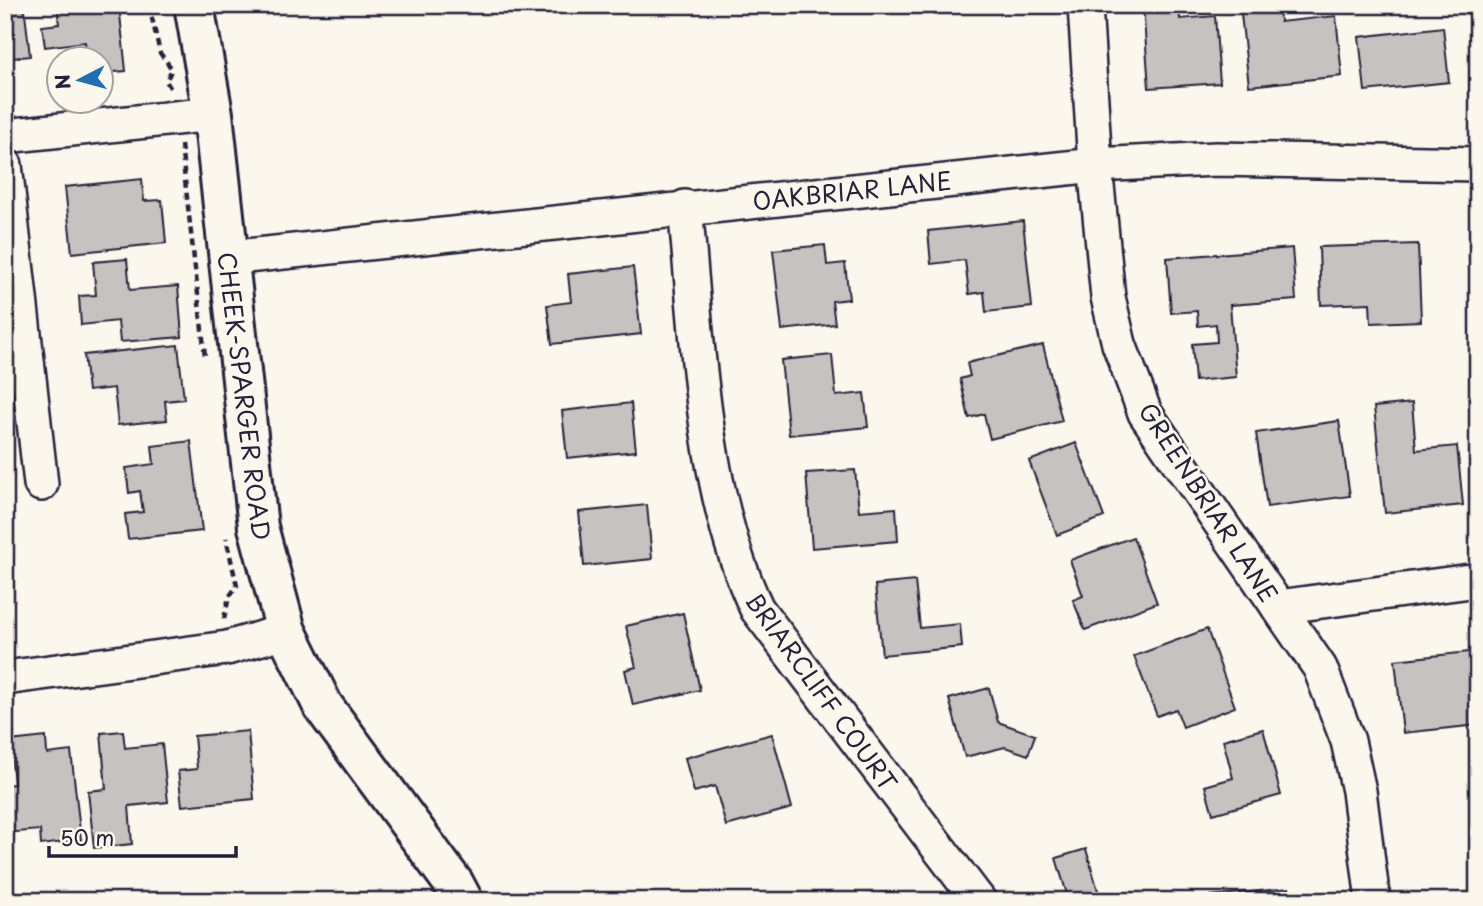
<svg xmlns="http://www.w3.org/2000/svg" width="1483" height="906" font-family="'Playpen Sans',sans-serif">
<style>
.building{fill:#c6c2c0;stroke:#22223b;stroke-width:2}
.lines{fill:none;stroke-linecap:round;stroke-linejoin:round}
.minor-casing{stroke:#22223b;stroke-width:38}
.major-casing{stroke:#22223b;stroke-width:44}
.path{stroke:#22223b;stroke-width:4.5;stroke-dasharray:7 5;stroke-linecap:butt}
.minor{stroke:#fbf7ec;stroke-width:33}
.major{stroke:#fbf7ec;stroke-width:38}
.labels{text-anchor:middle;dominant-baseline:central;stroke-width:5;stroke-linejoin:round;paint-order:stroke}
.street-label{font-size:24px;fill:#22223b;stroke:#fbf7ec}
</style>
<rect width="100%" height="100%" fill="#fbf7ec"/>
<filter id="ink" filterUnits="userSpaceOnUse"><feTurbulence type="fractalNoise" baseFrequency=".0143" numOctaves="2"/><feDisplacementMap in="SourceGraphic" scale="14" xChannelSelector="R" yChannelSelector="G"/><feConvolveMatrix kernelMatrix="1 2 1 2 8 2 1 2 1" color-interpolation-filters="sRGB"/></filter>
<g filter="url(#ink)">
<!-- building -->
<g class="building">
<path d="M 5,5 L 24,5 L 30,56 L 5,59 Z"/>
<path d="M 57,5 L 119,5 L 126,71 L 102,73 L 102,60 L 87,60 L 85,42 L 45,47 L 42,26 L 59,24 Z"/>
<path d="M 1143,5 L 1179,5 L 1180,19 L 1215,16 L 1220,83 L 1149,88 Z"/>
<path d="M 1240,5 L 1279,5 L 1280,22 L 1336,16 L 1342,76 L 1249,86 Z"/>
<path d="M 1443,27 L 1449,82 L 1365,91 L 1359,37 Z"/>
<path d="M 142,179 L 144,201 L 162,200 L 166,243 L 72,253 L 65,187 Z"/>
<path d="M 1023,221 L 1032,307 L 986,312 L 984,292 L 969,294 L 965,260 L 931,264 L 928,231 Z"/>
<path d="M 1418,244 L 1421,321 L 1371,323 L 1370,303 L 1321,305 L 1319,247 Z"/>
<path d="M 825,245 L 827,265 L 845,263 L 849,299 L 832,301 L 835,324 L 782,330 L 773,250 Z"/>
<path d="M 1292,248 L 1296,300 L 1230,305 L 1236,377 L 1195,381 L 1192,344 L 1217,342 L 1216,324 L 1198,326 L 1197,311 L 1171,313 L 1167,258 Z"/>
<path d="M 1469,253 L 1478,253 L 1478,314 L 1476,314 Z"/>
<path d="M 127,259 L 130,290 L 178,286 L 182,337 L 120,342 L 118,321 L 81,325 L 79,296 L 96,295 L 93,262 Z"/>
<path d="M 633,267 L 641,334 L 552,344 L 547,305 L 571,302 L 568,274 Z"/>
<path d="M 178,345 L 184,399 L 165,401 L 167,420 L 118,425 L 114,388 L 88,391 L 84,355 Z"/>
<path d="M 1043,345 L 1062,421 L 990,439 L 984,414 L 969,418 L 960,379 L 970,376 L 967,363 Z"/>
<path d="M 832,355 L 836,396 L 864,393 L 868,427 L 789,435 L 781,360 Z"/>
<path d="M 631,403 L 636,451 L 567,458 L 562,411 Z"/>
<path d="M 1412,403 L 1416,450 L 1457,446 L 1463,505 L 1385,513 L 1374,407 Z"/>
<path d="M 1339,421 L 1350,496 L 1267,507 L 1256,433 Z"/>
<path d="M 191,441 L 202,531 L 128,539 L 125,514 L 143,512 L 140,491 L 129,493 L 126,468 L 154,464 L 152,446 Z"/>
<path d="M 1076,443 L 1104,517 L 1057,535 L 1029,461 Z"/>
<path d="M 855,470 L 859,511 L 896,508 L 898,541 L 812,548 L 806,473 Z"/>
<path d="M 647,505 L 652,559 L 584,566 L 579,512 Z"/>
<path d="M 1133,537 L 1157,603 L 1085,630 L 1073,600 L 1083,596 L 1070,560 Z"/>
<path d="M 915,581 L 920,628 L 960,624 L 962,647 L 882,655 L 875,585 Z"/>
<path d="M 683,613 L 700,690 L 633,705 L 625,670 L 636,667 L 626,626 Z"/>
<path d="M 1207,629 L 1235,707 L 1183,727 L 1176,709 L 1157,716 L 1134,656 Z"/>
<path d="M 1478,651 L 1478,725 L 1403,733 L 1395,660 Z"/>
<path d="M 989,688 L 998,722 L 1035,735 L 1028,755 L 1005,747 L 965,757 L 949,699 Z"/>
<path d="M 1263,729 L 1281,795 L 1213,814 L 1205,786 L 1233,778 L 1223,740 Z"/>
<path d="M 123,731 L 125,748 L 162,744 L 168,802 L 129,806 L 132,844 L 94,848 L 88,791 L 106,789 L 101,733 Z"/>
<path d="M 248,731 L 254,799 L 182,806 L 178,771 L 197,769 L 194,736 Z"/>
<path d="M 772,734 L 792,808 L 726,826 L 715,786 L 694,792 L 685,758 Z"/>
<path d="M 46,737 L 47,754 L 71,751 L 81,840 L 41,845 L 40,830 L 5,833 L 5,785 L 14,784 L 10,741 Z"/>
<path d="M 1086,849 L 1101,901 L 1069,901 L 1056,858 Z"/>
<path d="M 1289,888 L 1291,901 L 1210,901 L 1210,896 Z"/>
<path d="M 893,892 L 895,901 L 819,901 Z"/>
</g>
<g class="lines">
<defs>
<g id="minor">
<path d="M 1085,5 L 1095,165 L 1108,297 L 1119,344 L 1145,413 L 1320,668 L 1348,741 L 1359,791 L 1373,901"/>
<path d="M 5,136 L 213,114"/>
<path d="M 5,165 L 41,484"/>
<path d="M 685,207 C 698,335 701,492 757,609 L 979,901"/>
<path d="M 228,258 L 1095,165 L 1216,159 L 1478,164"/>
<path d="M 1278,607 L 1478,580"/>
<path d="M 5,678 L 227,648 L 286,631"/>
</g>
<path id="major" d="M 194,5 L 213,114 L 258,527 L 286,631 L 323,706 L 454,884 L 463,901"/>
</defs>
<!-- minor casing -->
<use href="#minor" class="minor-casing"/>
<!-- major casing -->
<use href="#major" class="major-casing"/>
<!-- path -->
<g class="path">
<path d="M 149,5 L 160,53 L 172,69 L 166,81 L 171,89"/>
<path d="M 181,145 L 205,356"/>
<path d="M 224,619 L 229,597 L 237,586 L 226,538"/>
</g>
<!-- minor -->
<use href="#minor" class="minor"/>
<!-- major -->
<use href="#major" class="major"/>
</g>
</g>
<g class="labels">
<!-- street labels -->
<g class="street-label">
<text transform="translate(852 190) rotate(-6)">OAKBRIAR LANE</text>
<text transform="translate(245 396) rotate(83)">CHEEK-SPARGER ROAD</text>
<text transform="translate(1209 502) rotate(57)">GREENBRIAR LANE</text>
<text transform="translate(822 691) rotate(54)">BRIARCLIFF COURT</text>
</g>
</g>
<!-- margin -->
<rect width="1483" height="906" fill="none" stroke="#fbf7ec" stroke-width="28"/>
<rect x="14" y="14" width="1455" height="878" fill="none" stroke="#22223b" stroke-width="2.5" filter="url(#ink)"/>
<!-- north arrow -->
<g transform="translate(80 80) rotate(264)"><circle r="33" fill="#fbf7ec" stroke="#a4a2a5" stroke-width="2"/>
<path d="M0-5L12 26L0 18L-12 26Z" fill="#1f6fb2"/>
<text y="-10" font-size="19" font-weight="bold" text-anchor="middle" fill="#22223b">N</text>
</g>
<!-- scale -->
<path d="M49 846v10h187v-10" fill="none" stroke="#22223b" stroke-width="3.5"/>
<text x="60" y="846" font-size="21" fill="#22223b" stroke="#fbf7ec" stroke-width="5" paint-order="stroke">50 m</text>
</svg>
